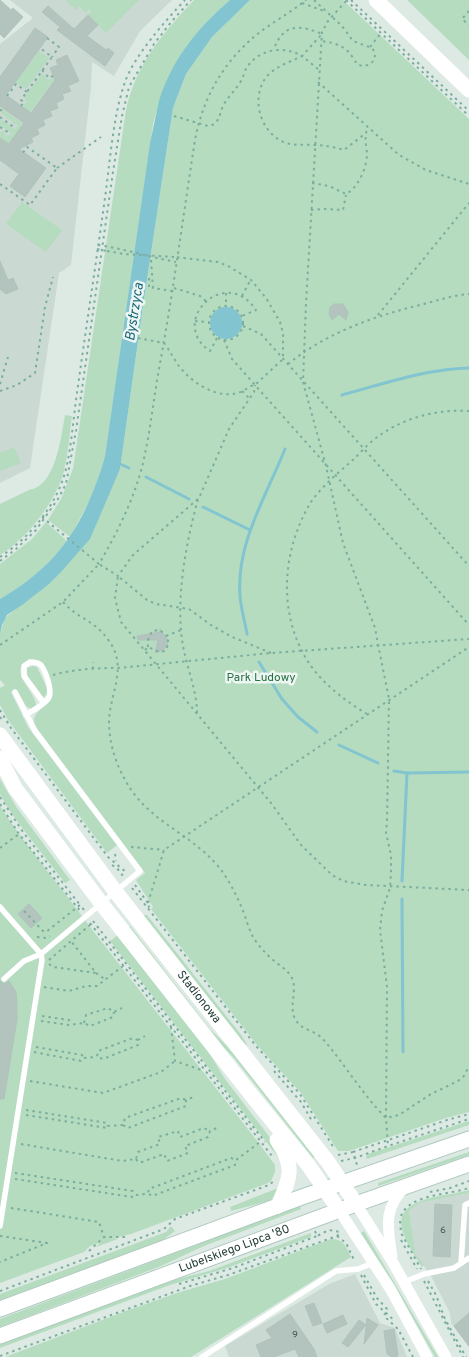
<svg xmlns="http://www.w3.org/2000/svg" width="469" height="1357" font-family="Overpass,sans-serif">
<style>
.built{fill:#cbd9d3}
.green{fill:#b5dcbf}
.water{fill:#82c5d1}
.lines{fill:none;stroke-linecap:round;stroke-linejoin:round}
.stream{stroke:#82c5d1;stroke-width:3}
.building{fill:#b2c4bd;stroke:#b0c3bb}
.secondary-casing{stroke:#b0cac0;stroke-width:17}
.path{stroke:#7cae9f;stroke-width:2;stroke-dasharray:2.5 4;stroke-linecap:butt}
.service{stroke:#fff;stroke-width:5.5}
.minor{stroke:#fff;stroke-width:11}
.tertiary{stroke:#fff;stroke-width:15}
.secondary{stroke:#fff;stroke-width:15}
.path-bridge{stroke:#7cae9f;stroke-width:2;stroke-dasharray:2.5 4;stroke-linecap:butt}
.labels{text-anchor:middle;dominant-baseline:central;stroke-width:5;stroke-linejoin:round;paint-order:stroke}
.number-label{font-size:10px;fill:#445c55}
.park-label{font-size:12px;fill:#287144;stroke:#edf6f2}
.street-label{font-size:12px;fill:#1f3932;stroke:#edf6f2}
.water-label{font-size:14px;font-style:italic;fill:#186676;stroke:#edf6f2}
</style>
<rect width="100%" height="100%" fill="#ddeae4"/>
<!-- built -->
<g class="built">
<path d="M 10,0 L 172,0 L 140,31 L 114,76 L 92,62 L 91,87 L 71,265 L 59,273 L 30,468 L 0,483 L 0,44 L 33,18 Z"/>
<path d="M 469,1193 L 469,1347 L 451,1323 L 450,1313 L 431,1276 L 416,1255 L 409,1211 L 419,1203 Z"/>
<path d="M 355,1274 L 380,1323 L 395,1328 L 407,1357 L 229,1357 L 225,1346 L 329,1284 Z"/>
</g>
<!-- green -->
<g class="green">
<path d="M 67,0 L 139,0 L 106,33 L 88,15 L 91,12 L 89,9 L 86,13 L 79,6 L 76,10 L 66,1 Z"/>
<path d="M 194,0 L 230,0 C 187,36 168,71 153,124 L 105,456 L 93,494 L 70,537 L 48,520 L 61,499 L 73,469 L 126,110 C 136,64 163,33 194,0 Z"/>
<path d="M 250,0 L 343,0 L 469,119 L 469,1112 L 446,1118 L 349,1151 L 338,1151 L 301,1093 L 257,1045 L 151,909 L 153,907 L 136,880 L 145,873 L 36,727 C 27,712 51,707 53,694 C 54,685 47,674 44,666 L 29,660 C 6,671 37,692 36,706 L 31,709 L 26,706 L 16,689 L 11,692 L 28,727 L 117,845 L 107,853 L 8,720 L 0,705 L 0,688 L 5,685 L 0,680 L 0,634 L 5,618 L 61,572 L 120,469 L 143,306 L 173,108 L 186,74 L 212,37 Z"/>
<path d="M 407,0 L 469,0 L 469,60 Z"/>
<path d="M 39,51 L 49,58 L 26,89 L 16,82 Z"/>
<path d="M 42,73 L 48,80 L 53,78 L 54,80 L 30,112 L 23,107 L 27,101 L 24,98 Z"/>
<path d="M 3,109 L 23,124 L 9,144 L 0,137 L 0,132 L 2,132 L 3,130 L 5,132 L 4,134 L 7,136 L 12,134 L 0,125 L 0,119 L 15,129 L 18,125 L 15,123 L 13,125 L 12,124 L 13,122 L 8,118 L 5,119 L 6,117 L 1,113 Z"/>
<path d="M 22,202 L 62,230 L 46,252 L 6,224 Z"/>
<path d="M 65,415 L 72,416 C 69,436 68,459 62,478 C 52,506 25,540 0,555 L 0,504 L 29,490 C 56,486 61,437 65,415 Z"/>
<path d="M 14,447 L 21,463 L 0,471 L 0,453 Z"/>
<path d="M 46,522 L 67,541 C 46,567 29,582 0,599 L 0,564 L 32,539 Z"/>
<path d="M 33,666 L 37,667 L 47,688 L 47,694 L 43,698 C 36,692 25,678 27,668 Z"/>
<path d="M 0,779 L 17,808 L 70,880 L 65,883 L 23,829 L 8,808 L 0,794 Z"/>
<path d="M 0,806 C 27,849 61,886 90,927 L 261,1146 L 275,1165 L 275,1172 L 271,1181 L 268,1183 L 131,1234 L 114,1238 L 118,1239 L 96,1247 L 100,1243 L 90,1246 L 84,1252 L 0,1283 Z"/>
<path d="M 144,915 L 147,915 L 242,1036 L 248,1046 L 239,1039 L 142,916 Z"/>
<path d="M 130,926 L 209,1028 L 237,1056 L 316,1156 L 313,1158 L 234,1058 L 215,1039 L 128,928 Z"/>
<path d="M 119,934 L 200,1038 L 225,1079 L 281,1152 L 282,1164 L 278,1157 L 110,941 Z"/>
<path d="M 469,1121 L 469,1125 L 367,1159 L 366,1157 L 368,1154 Z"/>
<path d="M 469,1152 L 469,1155 L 378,1186 L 378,1183 Z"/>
<path d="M 281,1187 L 273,1198 L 268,1201 L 231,1211 L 230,1207 Z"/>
<path d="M 469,1190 L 469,1193 L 419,1203 L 409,1211 L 416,1255 L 424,1265 L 422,1267 C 415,1256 407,1245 403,1232 C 391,1196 447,1197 469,1190 Z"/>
<path d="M 300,1206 L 301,1209 L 204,1246 L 161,1266 L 0,1327 L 0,1319 Z"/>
<path d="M 171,1226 L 175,1231 L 160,1242 L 0,1302 L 0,1294 L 166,1232 Z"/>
<path d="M 364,1231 L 438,1357 L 435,1357 L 395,1287 L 361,1233 Z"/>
<path d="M 311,1233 L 311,1237 L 227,1268 L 170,1285 L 0,1348 L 0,1344 L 142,1291 L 177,1279 L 209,1271 Z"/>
<path d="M 331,1239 C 343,1239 346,1246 351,1257 L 191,1357 L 5,1357 L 126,1311 L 180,1292 L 225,1279 Z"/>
</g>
<!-- water -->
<g class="water">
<path d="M 230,0 L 250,0 L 212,37 L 186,74 L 173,108 L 143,306 L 120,469 L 90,539 L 61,572 L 49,584 L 22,605 L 7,615 L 2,625 L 0,634 L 0,599 C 60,564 86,522 105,456 L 150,143 C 153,129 156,115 159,101 C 171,61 198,27 230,0 Z"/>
<circle cx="226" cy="323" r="16"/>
</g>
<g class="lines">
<!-- stream -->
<g class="stream">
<path d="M 342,395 C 383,384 426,369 469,368"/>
<path d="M 118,463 L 129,468"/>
<path d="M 146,477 L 189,499"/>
<path d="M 203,507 L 250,530"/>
<path d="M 247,634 C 245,622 241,609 240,596 C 236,543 266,497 285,449"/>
<path d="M 259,662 L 282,699 L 298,717 L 317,732"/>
<path d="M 339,745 L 378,763"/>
<path d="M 394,771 L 407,773 L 469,772"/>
<path d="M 402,881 L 407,773"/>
<path d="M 402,899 L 403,1052"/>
</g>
</g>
<!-- building -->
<g class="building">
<path d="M 0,0 L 11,10 L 13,8 L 23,17 L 4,38 L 0,34 Z"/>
<path d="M 48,6 L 74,29 L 88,15 L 98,25 L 87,36 L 106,50 L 108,48 L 114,53 L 105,66 L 57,30 L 60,27 L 42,12 Z"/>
<path d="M 35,28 L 48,37 L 6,95 L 31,113 L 55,80 L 50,68 L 58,65 L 56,60 L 67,55 L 79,81 L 68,86 L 71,91 L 62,94 L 64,99 L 56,103 L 58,108 L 50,111 L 52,116 L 43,120 L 45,125 L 37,129 L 39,134 L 31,138 L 33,142 L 19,149 L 46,168 L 25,197 L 10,186 L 19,174 L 0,160 L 0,138 L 9,144 L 24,123 L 0,106 L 0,77 Z"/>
<path d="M 0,261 L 8,280 L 13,278 L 18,289 L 6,294 L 0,289 Z"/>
<path d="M 343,304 L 348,312 L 346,320 L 339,314 L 332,320 L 329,314 L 330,307 L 334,304 Z"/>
<path d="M 160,629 L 168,640 L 167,646 L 163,650 L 155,653 L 158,640 L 138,640 L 137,636 L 160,632 Z"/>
<path d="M 29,904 L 42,918 L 31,928 L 18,914 Z"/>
<path d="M 0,981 L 4,984 L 9,981 L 16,992 L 17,1006 L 17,1019 L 4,1099 L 0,1099 Z"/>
<path d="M 435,1204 L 452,1205 L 450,1257 L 433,1256 Z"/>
<path d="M 314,1303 L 322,1323 L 313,1326 L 305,1306 Z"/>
<path d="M 469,1313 L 469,1346 L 454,1326 Z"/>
<path d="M 290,1314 L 314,1349 L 317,1357 L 299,1357 L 295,1349 L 274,1357 L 261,1357 L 256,1345 L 272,1338 L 266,1330 Z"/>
<path d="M 343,1315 L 347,1324 L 327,1333 L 323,1324 Z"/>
<path d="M 367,1318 L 378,1325 L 364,1344 Z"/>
<path d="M 359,1320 L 366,1325 L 348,1347 L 342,1343 Z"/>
<path d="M 394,1329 L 398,1355 L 397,1357 L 392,1357 L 387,1354 L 384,1331 Z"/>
</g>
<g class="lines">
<defs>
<g id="secondary">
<path d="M 0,1309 L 302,1197 L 469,1139"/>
<path id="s2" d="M 0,1336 L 356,1204 L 469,1164"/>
</g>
</defs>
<!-- secondary casing -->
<use href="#secondary" class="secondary-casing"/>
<!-- path -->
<g class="path">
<path d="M 314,0 L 342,26 L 353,41 L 372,48 C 377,54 375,61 369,65 L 362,66 C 356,64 356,62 353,58 C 345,45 335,43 321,41"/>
<path d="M 346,0 L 469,116"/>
<path d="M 351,0 L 469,111"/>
<path d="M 346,1 L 328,21 L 322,32 L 306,303 L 303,382 L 326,466 L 343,543 L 375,628 L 378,644 L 389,699 L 387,822 L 386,833 L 391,855 L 391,872 L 390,888 L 382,911 L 380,930 L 387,987 L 386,1118 L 388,1146"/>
<path d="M 302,3 L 324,11"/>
<path d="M 469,11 L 462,19 L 469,25"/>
<path d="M 47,38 L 59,47 L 52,57"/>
<path d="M 370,47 L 381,33"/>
<path d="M 318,69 L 302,56 C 290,62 277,66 268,75 C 249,96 260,134 286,143 C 295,146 304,144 313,145 C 324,145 334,147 344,150 L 366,133 L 367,128"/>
<path d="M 42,70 L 49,78 L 53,76"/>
<path d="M 318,82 L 399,155 L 426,170 L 469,184"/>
<path d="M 7,96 L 16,84 L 27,92"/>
<path d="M 21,106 L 24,102 L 21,100 L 52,57 L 40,48"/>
<path d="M 0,111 L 3,108"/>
<path d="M 174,116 L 208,126 C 220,124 219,115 223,106 C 227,98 234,92 239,84 C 243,79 244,72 247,67 C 260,49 283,45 302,56 L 322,34 C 299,24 283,24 274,49"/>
<path d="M 0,117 L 15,128"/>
<path d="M 0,127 L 11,134"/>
<path d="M 57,168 L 101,137"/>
<path d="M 312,183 L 329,186 L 346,194 C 359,187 367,167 367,153 C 366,145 365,141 366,133"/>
<path d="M 0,184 L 30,205 L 57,168 L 27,147 L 22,154"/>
<path d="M 311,210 L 324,209 L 343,210 L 346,195"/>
<path d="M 98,245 C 125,249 150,257 176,262"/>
<path d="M 97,249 L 107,251"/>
<path d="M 151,260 L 153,288 L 172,291"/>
<path d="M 149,278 L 149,287 L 153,288"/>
<path d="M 174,288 L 200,296 L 206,301"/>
<path d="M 226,293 L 226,306"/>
<path d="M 242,296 L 250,281"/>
<circle cx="226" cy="323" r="17"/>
<path d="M 378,315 L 469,203"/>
<path d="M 195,321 L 209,322"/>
<path d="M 243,326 L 261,334 L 469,566"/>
<path d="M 138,338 L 164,343 C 170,351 174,359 179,366 C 191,382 216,399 237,393 C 244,392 248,386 255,385 L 283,359 L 283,333 L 280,322 L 266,298 L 251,280 L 228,266 L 218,262 L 174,257"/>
<path d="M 217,338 L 210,351 C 167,322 225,264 256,310 L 242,316"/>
<path d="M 224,340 L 232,359 L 255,385 L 469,625"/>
<path d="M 288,364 C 328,332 374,316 424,304 C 439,300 454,295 469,294"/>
<path d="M 0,384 L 8,357"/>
<path d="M 0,391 L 17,385 L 35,373 L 45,307 L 53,277"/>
<path d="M 242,391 L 249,398"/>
<path d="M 42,517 L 99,564 C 117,533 133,501 142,467 C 150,435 153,402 159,369 C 173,294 183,217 195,140 C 203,98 222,64 255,36 C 271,23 290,13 306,0"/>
<path d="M 0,557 C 26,540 51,512 62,482 C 71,458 73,419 77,393 C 86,328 96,263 105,198 C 110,162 113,116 125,82 C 134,56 166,20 185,0"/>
<path d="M 0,561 L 16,549 L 36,530 L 58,499 L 66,484 L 76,431 L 113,172 L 122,116 L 129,87 L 154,44 L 172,21 L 191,0"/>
<path d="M 63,602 C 78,619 95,620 109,641 C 128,667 110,693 109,721 C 109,740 114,759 123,776 C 146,822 187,830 218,866 C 230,881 238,898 245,916 C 247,923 250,931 253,937 C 258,945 266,954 273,960 C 280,966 287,969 292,978 C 298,992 287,1009 297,1022 C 303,1030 315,1031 322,1038 C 345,1064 362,1094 386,1118 L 399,1115 L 431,1094 L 458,1081 L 464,1076 L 469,1066"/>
<path d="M 0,645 L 63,602 L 99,564 L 118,576 L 133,555 L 199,498 L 229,429 L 254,392 L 255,385"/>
<path d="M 148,647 L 148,640 L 152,631 L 160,630 L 166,636"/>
<path d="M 145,650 L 148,647 L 160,652 L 165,651 L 169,643 L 166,636 L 181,630"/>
<path d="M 271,653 L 230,636 L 211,625 L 189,609 L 156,604 L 147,600 L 118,576 L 115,598 L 121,622 L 271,803 L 301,845 L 332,875 L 343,881 L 366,885 L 469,890"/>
<path d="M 93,669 L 93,662"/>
<path d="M 53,675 C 75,669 96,668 118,668 L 271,653 L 469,639"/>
<path d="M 0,710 L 11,728 L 108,857 L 127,873"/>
<path d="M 197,713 C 197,691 187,668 183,646 C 175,600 186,543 198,499"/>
<path d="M 367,714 C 342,699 315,678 302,651 C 278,605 284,546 311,502 C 322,486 339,472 354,459 C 361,452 368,444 376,438 C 402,418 437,409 469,411"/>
<path d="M 0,717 L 4,722"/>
<path d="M 0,797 L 23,832 L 80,905"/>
<path d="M 0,804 L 19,834 L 81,912"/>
<path d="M 131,847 L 164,850"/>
<path d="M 0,848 L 19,834"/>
<path d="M 115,854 L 116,861"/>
<path d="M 112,865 L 117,868 L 123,876"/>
<path d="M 135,885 L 150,906 L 148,907"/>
<path d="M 132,888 L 256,1046 L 300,1094 L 334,1148"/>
<path d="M 148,903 L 164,850 L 469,647"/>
<path d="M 24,911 L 43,931 L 46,932 L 80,905 L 84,910"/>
<path d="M 93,921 L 265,1142"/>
<path d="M 90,923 L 272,1156"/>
<path d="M 37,937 L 46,938 L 50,936"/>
<path d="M 49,960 L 91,924"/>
<path d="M 49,964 L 53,967 L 96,973 L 71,941"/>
<path d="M 96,973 L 106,980"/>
<path d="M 44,987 L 69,991 L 86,986 L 97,986 L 123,966"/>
<path d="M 42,1016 L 69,1020 L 71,1024"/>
<path d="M 41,1021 L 69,1025 L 84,1023 L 90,1026 L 113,1017 L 114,1012"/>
<path d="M 84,1023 L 86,1015 L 108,1008 L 114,1012 L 122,1008"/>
<path d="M 171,1027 L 175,1061 L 204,1071"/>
<path d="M 138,1040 L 133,1038 L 98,1051 L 97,1057 L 103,1059 L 138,1045 L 138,1040 L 145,1036"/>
<path d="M 36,1047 L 82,1055 L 84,1058"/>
<path d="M 34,1052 L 81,1061 L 84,1058 L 97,1057"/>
<path d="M 274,1071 L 301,1102 L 312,1121"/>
<path d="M 30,1081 L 103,1093 L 161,1072 L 175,1061"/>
<path d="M 26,1110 L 107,1123 L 107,1126"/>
<path d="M 26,1115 L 107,1128 L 107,1126 L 123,1125 L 125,1118 L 181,1098 L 186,1100"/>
<path d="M 123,1125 L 128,1128 L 186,1106 L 186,1100 L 194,1097"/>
<path d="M 21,1144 L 122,1161 L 136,1159 L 138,1152 L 160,1144 L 158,1137 L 178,1131 L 180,1137 L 204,1128 L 210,1131"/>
<path d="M 353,1152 L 447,1120 L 469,1114"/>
<path d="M 338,1155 L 353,1152 L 357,1165"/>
<path d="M 136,1159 L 138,1162 L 142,1162 L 164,1154 L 167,1161 L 188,1153 L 185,1146 L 208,1137 L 210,1131 L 219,1127"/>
<path d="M 341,1161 L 355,1158 L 388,1146 L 469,1119"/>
<path d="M 15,1173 L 133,1191 L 133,1195"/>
<path d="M 15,1179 L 132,1197 L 133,1195 L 140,1195 L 148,1193 L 149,1189 L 231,1158 L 236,1160"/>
<path d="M 430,1192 L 450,1188 L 469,1181"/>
<path d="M 149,1194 L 152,1196 L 235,1165 L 236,1160 L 260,1142"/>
<path d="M 11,1208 L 99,1222 L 104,1237"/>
<path d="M 401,1216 C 409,1194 449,1195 469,1188"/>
<path d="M 400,1221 L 401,1233 L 421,1269"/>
<path d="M 315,1231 L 317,1236 L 329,1230 L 340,1232"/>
<path d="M 0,1236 L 47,1243 L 0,1262"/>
<path d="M 337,1236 L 346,1243 L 355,1262"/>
<path d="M 401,1240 L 417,1269"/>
<path d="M 89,1251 L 104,1237 L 127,1237"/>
<path d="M 361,1275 L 376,1304 L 395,1321"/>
<path d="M 364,1275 L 377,1298 L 387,1309 L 384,1316 L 398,1329 L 413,1357"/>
<path d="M 424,1281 L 463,1357"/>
<path d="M 428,1281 L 436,1295 L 445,1319 L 466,1357"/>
<path d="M 179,1284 L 233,1268 L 317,1236"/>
<path d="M 0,1291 L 164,1229 L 175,1219 L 269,1185 L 275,1180"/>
<path d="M 0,1356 L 190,1286 L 228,1275 L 337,1236 L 341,1232"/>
</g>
<!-- service -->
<g class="service">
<path d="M 26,715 C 32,710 43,706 48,699 C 53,691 46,672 41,665 C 38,662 34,662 30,662 L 24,666 L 24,676 L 44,703"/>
<path d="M 0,907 L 41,954 L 42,960 L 0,1226"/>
<path d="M 4,979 L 24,961 L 41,954 L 140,871 L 35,731 L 15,692"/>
<path d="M 461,1263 L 465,1205 L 469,1203"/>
<path d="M 404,1282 L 424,1274 L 454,1268 L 469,1258"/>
<path d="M 202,1357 L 336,1271 L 358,1269 L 373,1263"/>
</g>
<!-- minor -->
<g class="minor">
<path d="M 356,1204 L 392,1261 L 446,1357"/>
<path d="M 339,1210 L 391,1290 L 427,1357"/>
<path d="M 392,1257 C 388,1228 382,1209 406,1186"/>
</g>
<!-- tertiary -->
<g class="tertiary">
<path d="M 376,0 L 469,90"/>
<path id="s1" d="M 0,735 L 115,891 L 328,1162 L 356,1204"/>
<path d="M 0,758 L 15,788 L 101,903 L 253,1097 L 309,1166 L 339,1210"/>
<path d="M 277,1140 C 296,1168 290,1177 278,1206"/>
</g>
<!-- secondary -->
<use href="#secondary" class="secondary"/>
<!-- path-bridge -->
<path class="path-bridge" d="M 107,251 L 124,254 L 174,257"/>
</g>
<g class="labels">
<!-- number labels -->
<g class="number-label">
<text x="443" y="1230">6</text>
<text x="295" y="1335">9</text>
</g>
<!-- park labels -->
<g class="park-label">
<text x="261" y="678">Park Ludowy</text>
</g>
<!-- street labels -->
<g class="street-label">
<text stroke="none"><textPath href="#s1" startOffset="329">Stadionowa</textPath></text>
<text stroke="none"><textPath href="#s2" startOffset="250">Lubelskiego Lipca '80</textPath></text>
</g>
<!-- water labels -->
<g class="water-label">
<text transform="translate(135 312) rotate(-81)">Bystrzyca</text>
</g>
</g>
</svg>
